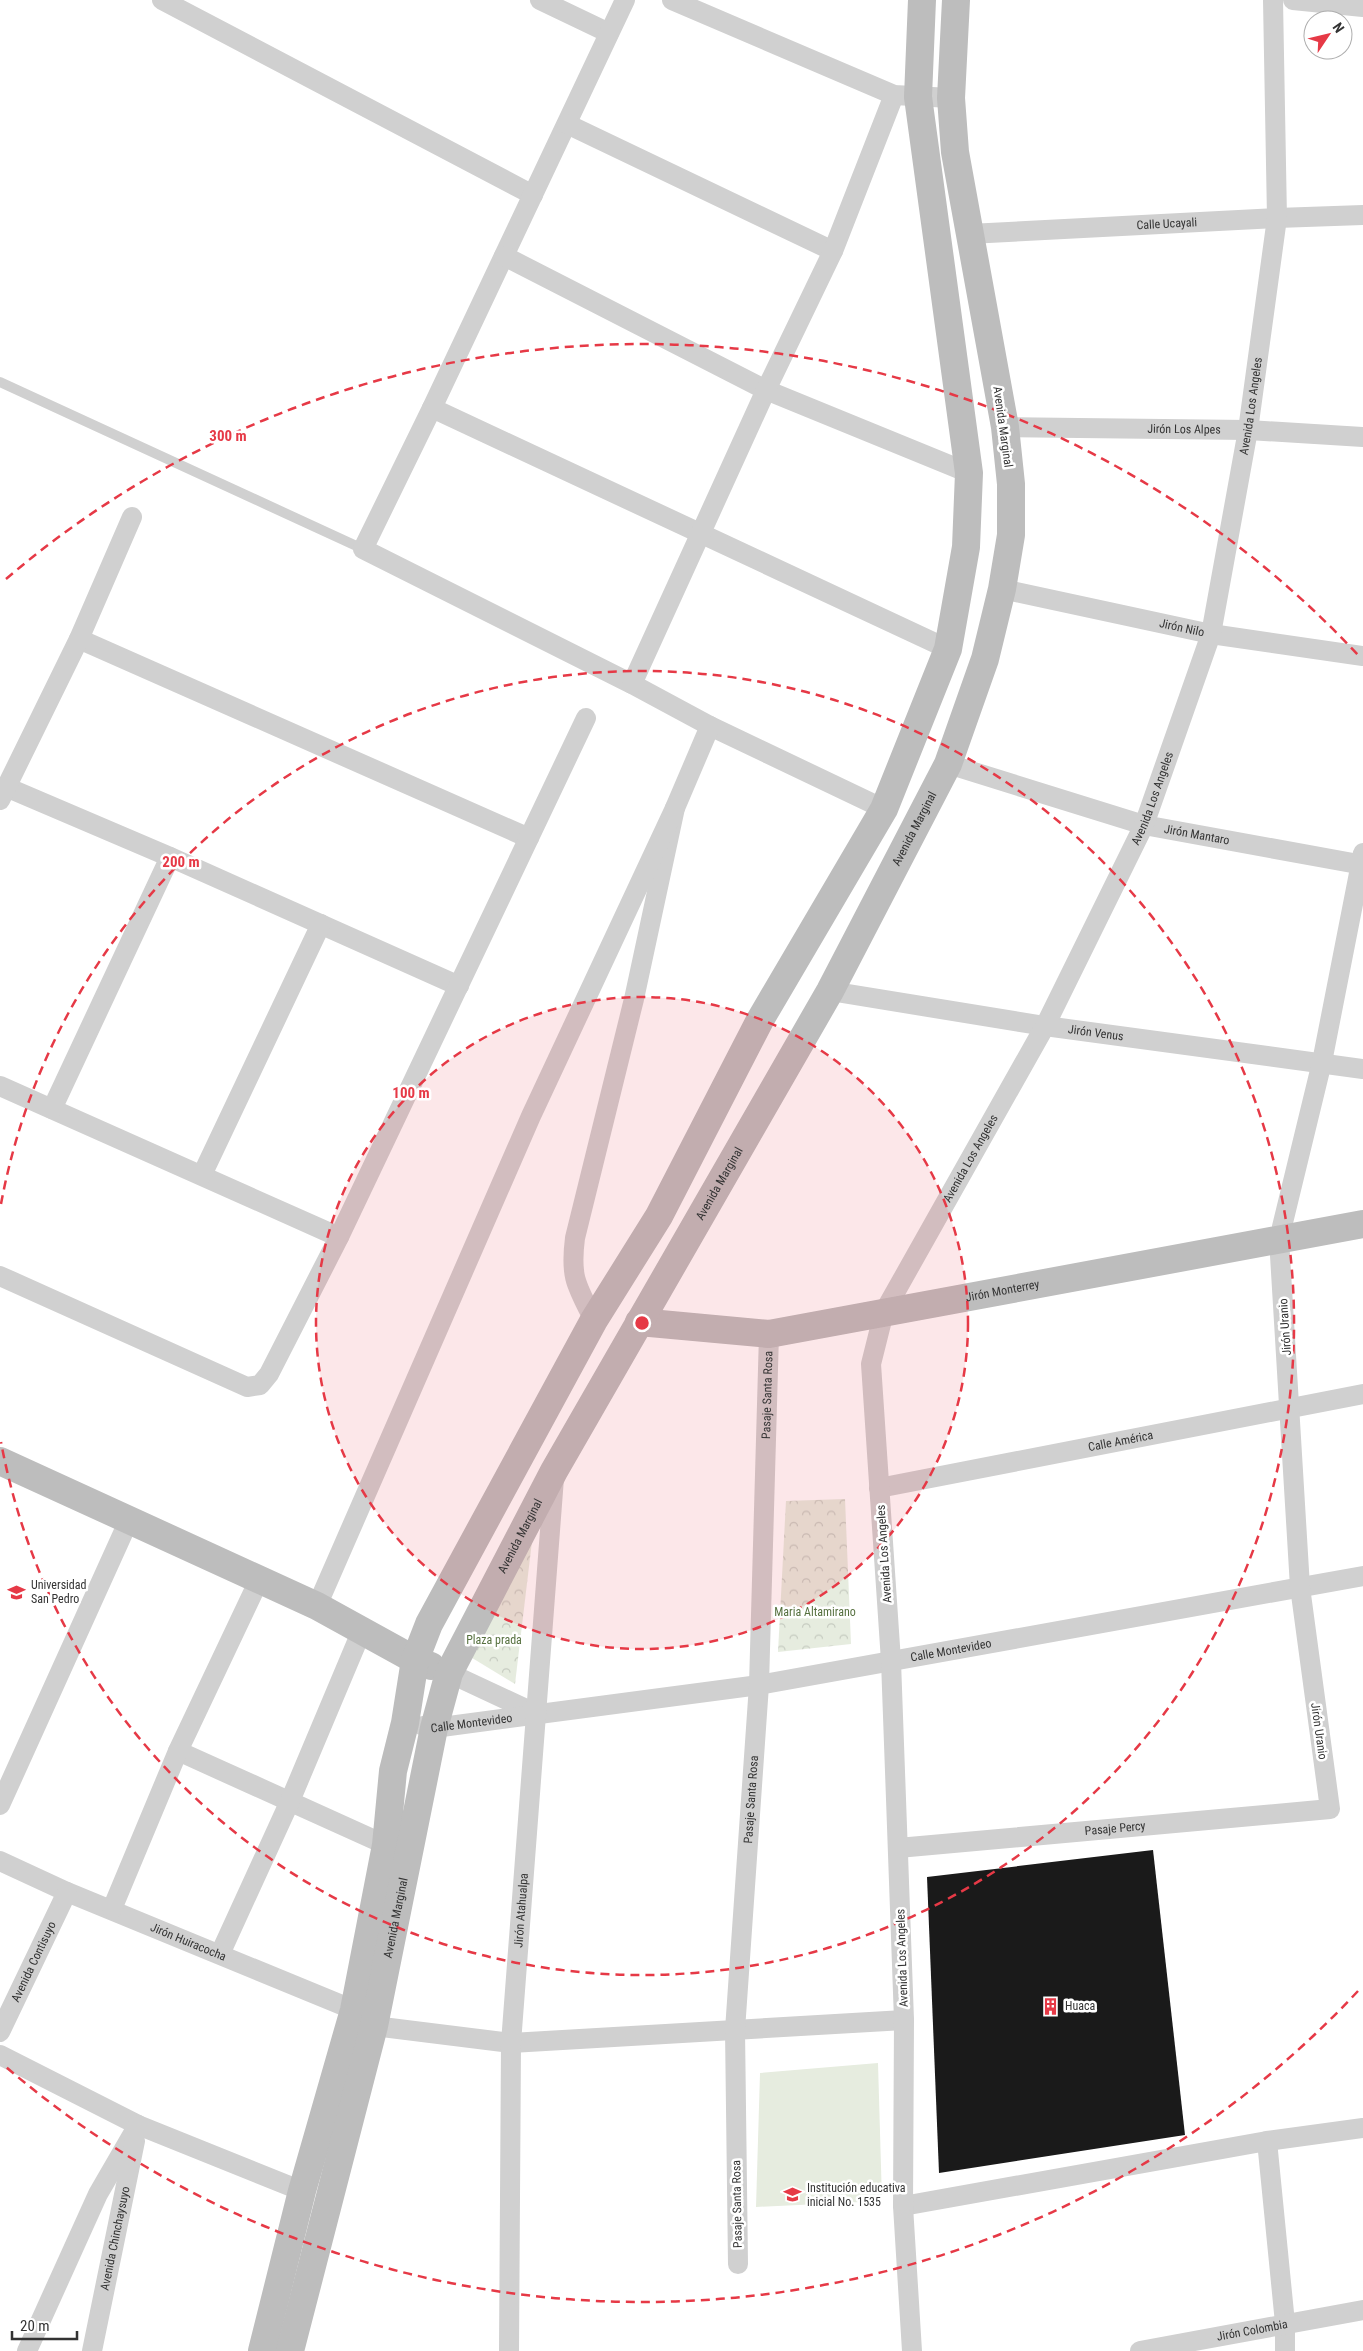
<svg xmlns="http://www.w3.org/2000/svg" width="1363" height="2351" font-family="'Roboto Condensed',sans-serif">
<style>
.forest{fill:url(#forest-crowns)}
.garden{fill:#e6ecdf}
.building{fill:#1a1a1a}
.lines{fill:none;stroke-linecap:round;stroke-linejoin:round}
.lane{stroke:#d0d0d0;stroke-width:10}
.street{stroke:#d0d0d0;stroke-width:20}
.secondary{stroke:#bdbdbd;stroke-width:28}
.ring{fill:none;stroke:#e63946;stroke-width:2.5;stroke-dasharray:9 6}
.labels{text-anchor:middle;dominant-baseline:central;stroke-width:5;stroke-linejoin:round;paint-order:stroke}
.street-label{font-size:12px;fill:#333;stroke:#fff}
.poi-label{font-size:12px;fill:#333;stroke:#fff;text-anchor:start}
.park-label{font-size:12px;fill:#56703f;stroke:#fff}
.centre{fill:#e63946;stroke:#fff;stroke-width:2.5}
.ring-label{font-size:15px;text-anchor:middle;font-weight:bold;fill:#e63946;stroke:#fff;stroke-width:5;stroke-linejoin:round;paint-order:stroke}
</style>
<defs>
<pattern id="forest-crowns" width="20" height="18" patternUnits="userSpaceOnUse" patternTransform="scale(1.25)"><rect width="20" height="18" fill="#e6ecdf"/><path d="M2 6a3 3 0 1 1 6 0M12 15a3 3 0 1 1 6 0" fill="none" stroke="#c6cbc0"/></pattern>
</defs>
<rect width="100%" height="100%" fill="#fff"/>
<!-- forest -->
<g class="forest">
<path d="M 845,1499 L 851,1644 L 778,1652 L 786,1501 Z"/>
<path d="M 535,1516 L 515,1684 L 459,1650 Z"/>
</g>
<!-- garden -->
<path class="garden" d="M 878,2063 L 882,2201 L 756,2207 L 760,2073 Z"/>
<!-- building -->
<path class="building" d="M 1153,1850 L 1185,2135 L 939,2173 L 927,1877 Z"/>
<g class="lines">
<!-- lane -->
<path class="lane" d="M 0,382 L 363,549"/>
<!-- street -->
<g class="street">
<path d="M 162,0 L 533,195"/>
<path d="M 540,0 L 609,33"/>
<path d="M 625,0 L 432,408 L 363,549 L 632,684 L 710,726 L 884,809"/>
<path d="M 672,0 L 894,95 L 951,98"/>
<path d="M 1293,0 L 1363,7"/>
<path d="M 567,124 L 833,251"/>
<path id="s1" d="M 969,234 L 1277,218 L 1363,215"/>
<path d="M 504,256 L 766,390 L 969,473"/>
<path d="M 432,408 L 948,649"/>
<path id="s2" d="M 1005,427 L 1248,430 L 1363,437"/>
<path id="s3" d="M 1002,589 L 1211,634 L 1363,656"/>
<path d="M 79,639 L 529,838"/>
<path d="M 632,684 L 766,390 L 833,251 L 894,95"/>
<path id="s4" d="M 948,764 L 1144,825 L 1363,865"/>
<path d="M 6,787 L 170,857 L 459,986"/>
<path d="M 0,800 L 79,639 L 132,517"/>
<path id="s5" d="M 830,991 L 1045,1026 L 1363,1069"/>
<path d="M 0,1086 L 339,1237"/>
<path d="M 52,1109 L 170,857"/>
<path d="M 202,1175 L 321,924"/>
<path d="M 0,1276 L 247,1387 L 260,1385 L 269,1374 L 339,1237 L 586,718"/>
<path d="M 594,1320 C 576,1285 570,1277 575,1238 L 634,999 L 675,808 L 710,726"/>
<path id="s6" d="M 879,1488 L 1363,1394"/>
<path d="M 317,1606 L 531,1116 L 675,808"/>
<path d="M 449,1673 L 537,1714"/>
<path id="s7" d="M 423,1726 L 434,1728 L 759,1685 L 1363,1576"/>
<path d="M 178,1751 L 386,1845"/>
<path d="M 0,1805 L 129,1520"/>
<path id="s8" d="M 898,1848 L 1330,1809 L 1300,1587 L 1279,1239 L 1322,1062 L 1363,853"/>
<path id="s9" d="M 0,1861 L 67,1892 L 354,2010 L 374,2026 L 511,2043 L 904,2020"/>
<path d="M 112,1909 L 178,1751 L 259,1580"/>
<path d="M 220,1954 L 290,1801 L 362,1630"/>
<path id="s10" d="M 0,2032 L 67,1892"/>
<path d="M 0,2055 L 138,2125 L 302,2191"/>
<path d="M 1267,2141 L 1285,2323 L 1285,2351"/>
<path d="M 903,2206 L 1267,2141 L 1363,2128"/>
<path id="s11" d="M 738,2264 L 735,2030 L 759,1685 L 769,1334"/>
<path d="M 27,2351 L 98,2194 L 138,2125"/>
<path id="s12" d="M 92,2351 L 135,2141"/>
<path id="s13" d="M 509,2351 L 511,2043 L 554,1478"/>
<path id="s14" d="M 912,2351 L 903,2206 L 904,2020 L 891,1661 L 871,1364 L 884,1312 L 1045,1026 L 1144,825 L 1211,634 L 1248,430 L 1277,218 L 1273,0"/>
<path id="s15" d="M 1140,2351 L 1363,2310"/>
</g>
<!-- secondary -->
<g class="secondary">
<path id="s16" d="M 639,1322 L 769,1334 L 1363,1224"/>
<path d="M 0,1461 L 317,1606 L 415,1660 L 431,1666"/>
<path d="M 262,2351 L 302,2191 L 354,2010 L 386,1845 L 393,1771 L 405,1723 L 415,1660 L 429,1624 L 594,1320 L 659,1216 L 760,1020 L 884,809 L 948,649 L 966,547 L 969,473 L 918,97 L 922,0"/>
<path id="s17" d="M 290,2351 L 374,2026 L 434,1728 L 449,1673 L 554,1471 L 830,991 L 948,764 L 985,659 L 1002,589 L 1011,535 L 1011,484 L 1005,427 L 955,152 L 951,98 L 956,0"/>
</g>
</g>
<!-- distance rings -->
<circle cx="642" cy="1323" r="326" fill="#e63946" fill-opacity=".12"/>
<g class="ring">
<circle cx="642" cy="1323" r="326"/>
<path d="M1 1204A652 652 0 1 1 1 1442"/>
<path d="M1358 1991A979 979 0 0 1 6 2067M6 579A979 979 0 0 1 1358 655"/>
</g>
<!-- icons -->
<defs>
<symbol id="university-bare" viewBox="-9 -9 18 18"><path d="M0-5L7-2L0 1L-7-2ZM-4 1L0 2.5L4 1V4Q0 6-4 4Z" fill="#e63946" stroke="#fff" stroke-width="2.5" paint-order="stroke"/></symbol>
<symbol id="building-bare" viewBox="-9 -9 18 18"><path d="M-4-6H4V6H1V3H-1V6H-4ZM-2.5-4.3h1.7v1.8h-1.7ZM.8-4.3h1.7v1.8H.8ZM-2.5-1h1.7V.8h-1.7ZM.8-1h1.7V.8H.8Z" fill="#e63946" stroke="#fff" stroke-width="2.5" paint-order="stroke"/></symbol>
<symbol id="school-bare" viewBox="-9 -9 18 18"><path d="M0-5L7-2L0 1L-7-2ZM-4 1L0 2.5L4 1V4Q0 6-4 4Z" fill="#e63946" stroke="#fff" stroke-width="2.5" paint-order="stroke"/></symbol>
</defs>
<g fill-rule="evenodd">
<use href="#university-bare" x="4" y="1580" width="25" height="25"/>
<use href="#building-bare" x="1038" y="1994" width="25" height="25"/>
<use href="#school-bare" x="780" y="2182" width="25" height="25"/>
</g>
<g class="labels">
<!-- street labels -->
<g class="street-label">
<text stroke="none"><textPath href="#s1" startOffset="198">Calle Ucayali</textPath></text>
<text stroke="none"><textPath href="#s14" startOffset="2028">Avenida Los Angeles</textPath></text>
<text transform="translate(1003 427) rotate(82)">Avenida Marginal</text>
<text stroke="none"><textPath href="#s2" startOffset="179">Jirón Los Alpes</textPath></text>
<text stroke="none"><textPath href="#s3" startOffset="184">Jirón Nilo</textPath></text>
<text stroke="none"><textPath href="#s14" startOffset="1622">Avenida Los Angeles</textPath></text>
<text stroke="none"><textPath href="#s17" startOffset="1661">Avenida Marginal</textPath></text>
<text stroke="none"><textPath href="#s4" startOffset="259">Jirón Mantaro</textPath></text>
<text stroke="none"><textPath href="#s5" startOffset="269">Jirón Venus</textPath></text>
<text stroke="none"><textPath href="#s14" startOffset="1218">Avenida Los Angeles</textPath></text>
<text stroke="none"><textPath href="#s17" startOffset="1256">Avenida Marginal</textPath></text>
<text stroke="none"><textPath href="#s16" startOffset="368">Jirón Monterrey</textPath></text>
<text transform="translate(1285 1327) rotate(-94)">Jirón Uranio</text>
<text stroke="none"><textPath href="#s11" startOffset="870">Pasaje Santa Rosa</textPath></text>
<text stroke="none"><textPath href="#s6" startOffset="246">Calle América</textPath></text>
<text stroke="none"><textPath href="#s17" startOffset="851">Avenida Marginal</textPath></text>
<text transform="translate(884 1554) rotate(-94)">Avenida Los Angeles</text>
<text stroke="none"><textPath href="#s7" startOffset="534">Calle Montevideo</textPath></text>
<text stroke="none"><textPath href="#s7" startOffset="49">Calle Montevideo</textPath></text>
<text transform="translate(1319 1731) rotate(82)">Jirón Uranio</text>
<text stroke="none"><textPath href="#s11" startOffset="465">Pasaje Santa Rosa</textPath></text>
<text stroke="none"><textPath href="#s8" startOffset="218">Pasaje Percy</textPath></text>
<text stroke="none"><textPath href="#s13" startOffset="441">Jirón Atahualpa</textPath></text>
<text stroke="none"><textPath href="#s17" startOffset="446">Avenida Marginal</textPath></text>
<text stroke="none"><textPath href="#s9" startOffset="205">Jirón Huiracocha</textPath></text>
<text transform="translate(902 1958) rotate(-92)">Avenida Los Angeles</text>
<text stroke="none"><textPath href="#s10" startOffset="78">Avenida Contisuyo</textPath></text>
<text transform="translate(737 2204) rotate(-91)">Pasaje Santa Rosa</text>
<text stroke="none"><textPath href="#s12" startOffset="115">Avenida Chinchaysuyo</textPath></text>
<text stroke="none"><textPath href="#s15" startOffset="114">Jirón Colombia</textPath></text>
</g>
<!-- poi labels -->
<g class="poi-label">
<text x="31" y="1585">Universidad<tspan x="31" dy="14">San Pedro</tspan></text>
<text x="1065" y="2006">Huaca</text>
<text x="807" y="2188">Institución educativa<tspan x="807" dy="14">inicial No. 1535</tspan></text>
</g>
<!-- park labels -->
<g class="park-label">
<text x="815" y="1612">Maria Altamirano</text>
<text x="494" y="1640">Plaza prada</text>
</g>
</g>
<circle cx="642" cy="1323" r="8" class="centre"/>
<g class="ring-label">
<text x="228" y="441">300 m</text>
<text x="181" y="867">200 m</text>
<text x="411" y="1098">100 m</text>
</g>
<!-- north arrow -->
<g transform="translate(1328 35) rotate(55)"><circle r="24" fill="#ffffff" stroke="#adadad"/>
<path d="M0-4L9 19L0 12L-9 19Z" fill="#e63946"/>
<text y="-8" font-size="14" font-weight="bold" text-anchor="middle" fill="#333333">N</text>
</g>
<!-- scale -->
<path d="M12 2331v8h65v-8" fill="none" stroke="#333333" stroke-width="2.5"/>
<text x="20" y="2331" font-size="15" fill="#333333" stroke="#ffffff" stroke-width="4" paint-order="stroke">20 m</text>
</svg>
